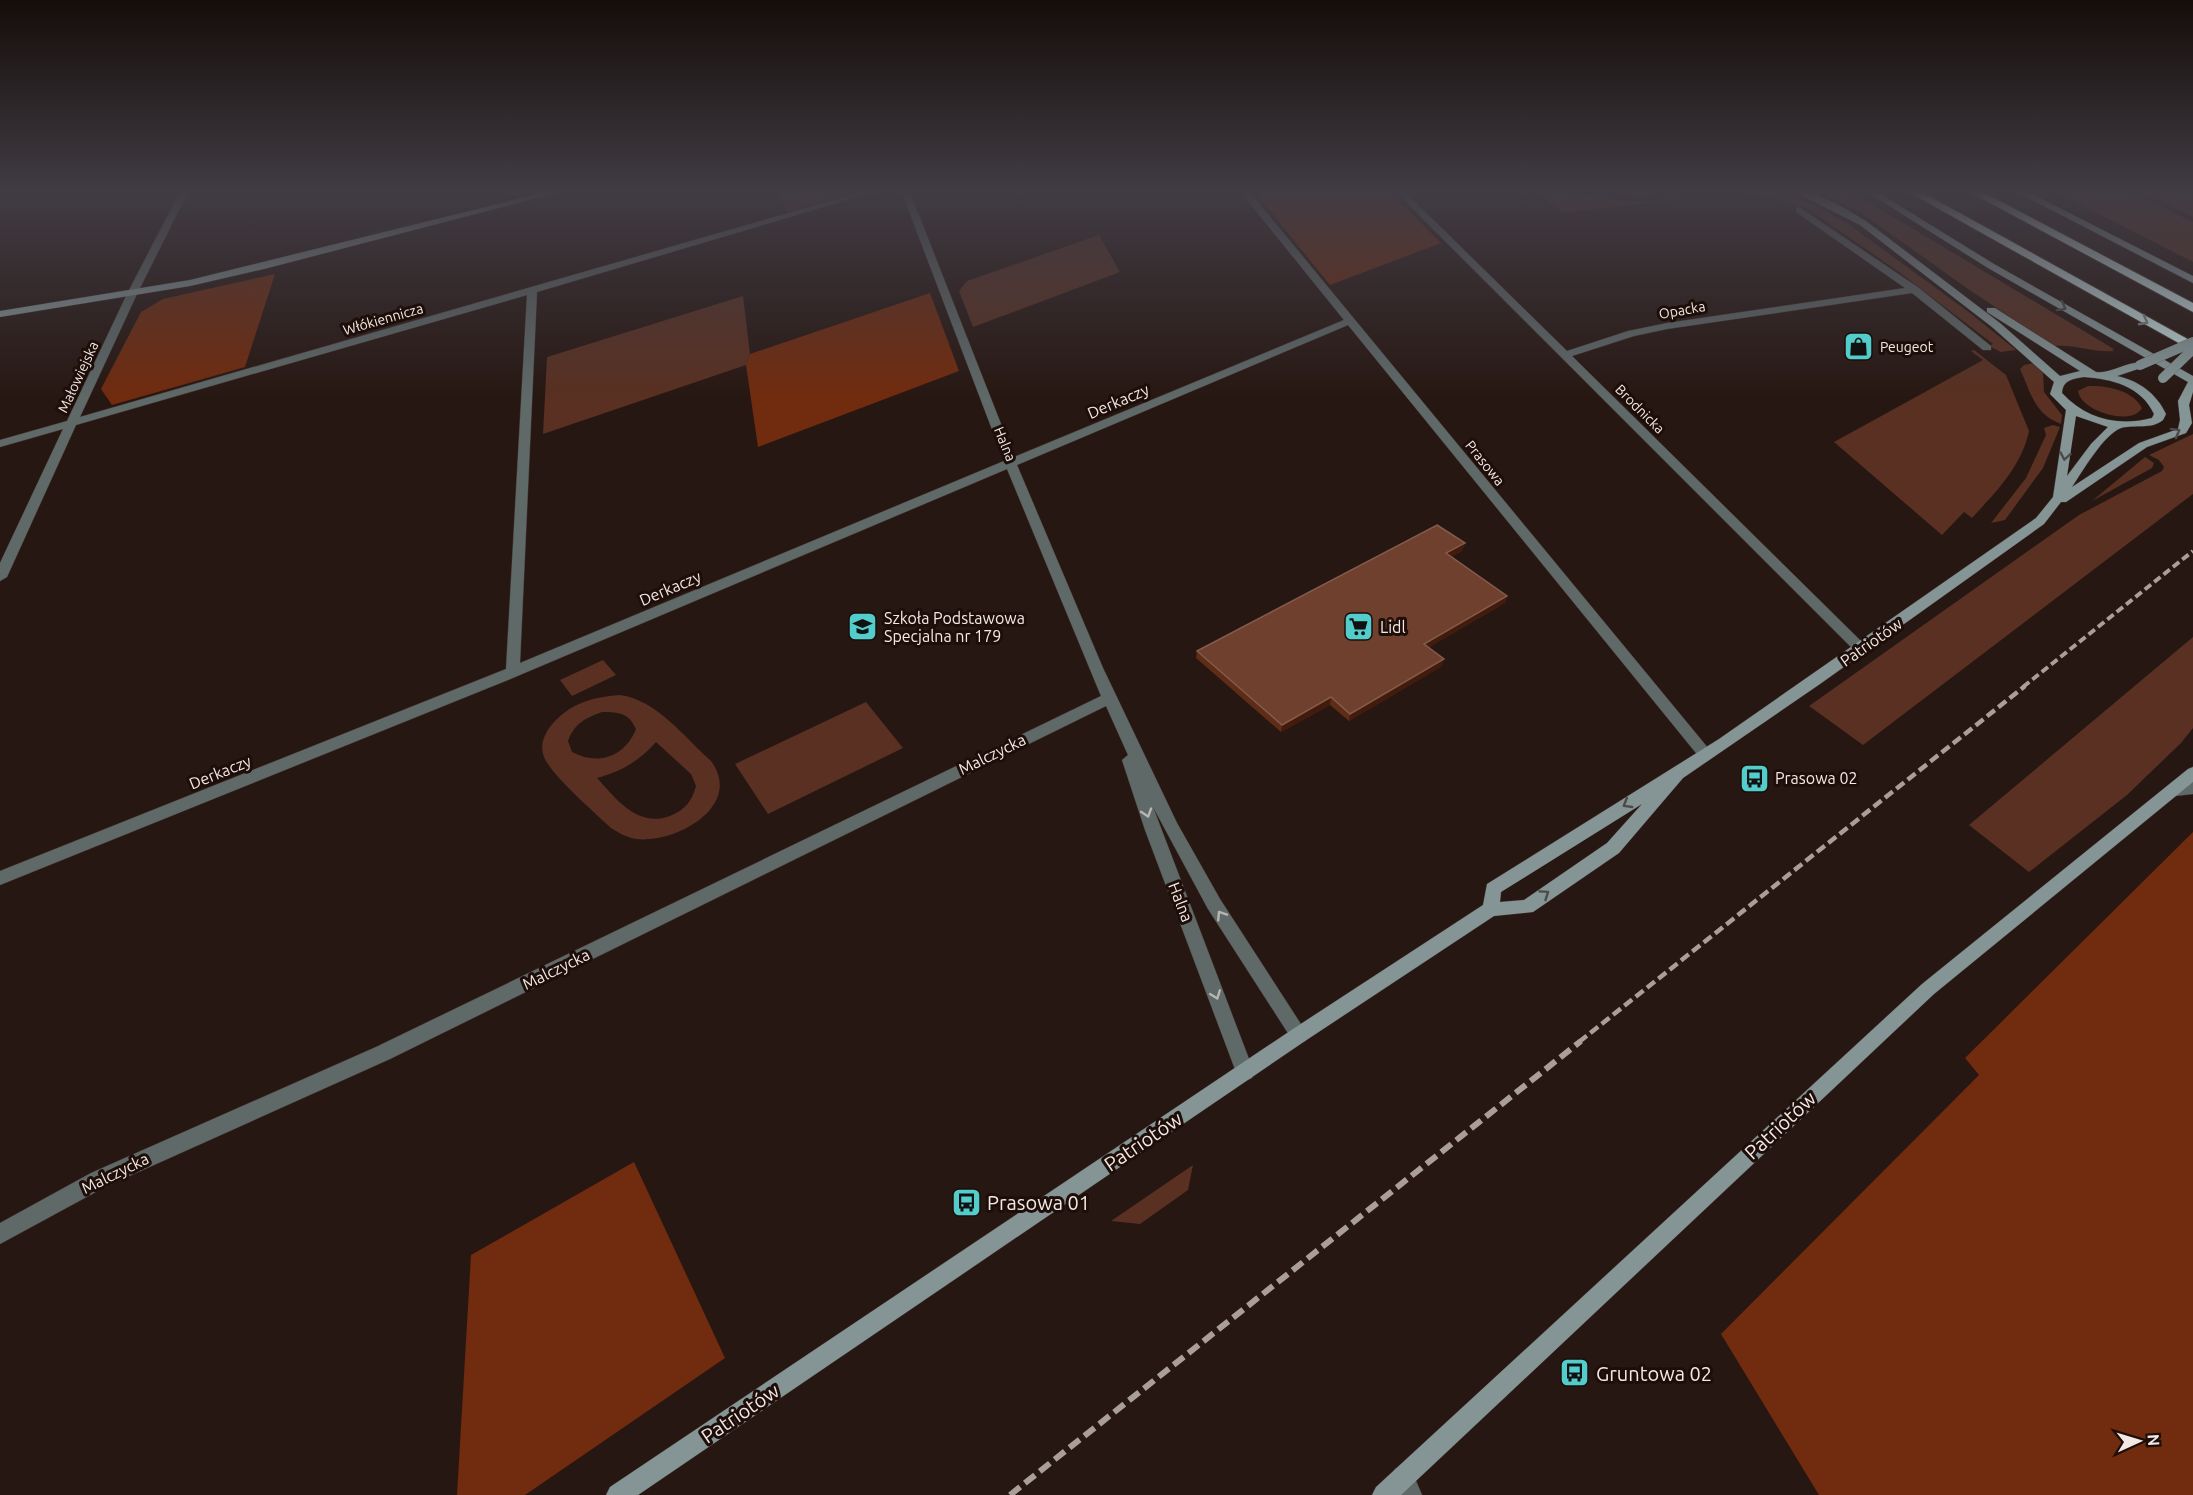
<svg xmlns="http://www.w3.org/2000/svg" width="2193" height="1495" font-family="Ubuntu,sans-serif">
<style>
.green{fill:#593021;fill-rule:evenodd}
.forest{fill:#712b0e}
.lines{fill:none;stroke-linecap:round;stroke-linejoin:round}
.street-casing{stroke:#44342f;stroke-width:1}
.secondary-casing{stroke:#44342f;stroke-width:1}
.highway-casing{stroke:#44342f;stroke-width:2}
.street{fill:#5f6968;fill-rule:evenodd}
.secondary{fill:#859595;fill-rule:evenodd}
.highway{fill:#bed7d6;fill-rule:evenodd}
.rail-far2{stroke:#aa9e99;stroke-width:4;stroke-dasharray:8 4;stroke-linecap:butt}
.rail-far1{stroke:#aa9e99;stroke-width:4.5;stroke-dasharray:10 4.5;stroke-linecap:butt}
.rail{stroke:#aa9e99;stroke-width:6;stroke-dasharray:13 6;stroke-linecap:butt}
.secondary-bridge-casing{stroke:#44342f;stroke-width:10;stroke-linecap:butt}
.secondary-bridge{stroke:#859595;stroke-width:10}
.wall{fill:#5f2c18}
.shaded-wall{fill:#421b0d}
.building{fill:#6f402e;stroke:#845b4b;stroke-width:1.5}
.oneway{stroke:#4c4b48}
.oneway2{stroke:#767d7a}
.oneway3{stroke:#b8b5b2}
.labels{text-anchor:middle;dominant-baseline:central;stroke-width:6;stroke-linejoin:round;paint-order:stroke}
.far-street-label{font-size:14px;fill:#f3e8e4;stroke:#1d0e09}
.far-poi-label{font-size:14px;fill:#f3e8e4;stroke:#1d0e09;text-anchor:start}
.street-label{font-size:16px;fill:#f3e8e4;stroke:#1d0e09}
.poi-label{font-size:16px;fill:#f3e8e4;stroke:#1d0e09;text-anchor:start}
.near-street-label{font-size:20px;fill:#f3e8e4;stroke:#1d0e09}
.near-poi-label{font-size:20px;fill:#f3e8e4;stroke:#1d0e09;text-anchor:start}
</style>
<rect width="100%" height="100%" fill="#271712"/>
<!-- green -->
<g class="green">
<path d="M 779,190 L 862,190 L 786,212 Z"/>
<path d="M 1535,190 L 1562,190 L 1589,197 L 1636,202 L 1728,193 L 1563,213 Z"/>
<path d="M 1583,190 L 1701,190 L 1638,196 Z"/>
<path d="M 1737,190 L 1783,192 L 1816,206 L 1847,223 L 1970,313 L 2016,350 L 2001,352 L 1989,346 L 1993,344 L 1899,272 L 1804,206 L 1798,207 L 1777,198 Z"/>
<path d="M 1814,190 L 1848,190 L 2114,349 L 2112,350 L 2115,351 C 2094,353 2074,344 2054,346 L 1971,291 L 1860,212 Z"/>
<path d="M 2052,190 L 2125,190 L 2193,222 L 2193,262 Z"/>
<path d="M 2138,190 L 2193,190 L 2193,217 Z"/>
<path d="M 1099,235 L 1120,272 L 973,327 L 959,291 L 967,281 Z"/>
<path d="M 743,296 L 750,354 L 746,365 L 543,434 L 547,357 Z"/>
<path d="M 1974,350 L 2006,375 L 2029,431 C 2022,466 1995,493 1972,518 L 1964,512 L 1942,535 L 1834,442 L 1983,360 L 1971,351 Z"/>
<path d="M 2034,363 L 2043,373 L 2044,392 L 2062,415 L 2061,424 C 2034,414 2031,393 2020,369 L 2024,365 Z"/>
<path d="M 2088,386 C 2106,385 2133,390 2142,408 C 2132,427 2080,411 2078,391 Z"/>
<path d="M 2053,425 L 2060,427 L 2043,468 L 2005,520 L 1991,523 L 2026,478 L 2046,435 L 2044,428 Z"/>
<path d="M 2193,434 L 2193,494 L 1863,745 L 1809,706 L 2079,515 L 2162,471 L 2164,467 L 2159,460 L 2149,455 Z"/>
<path d="M 2145,457 L 2154,463 L 2152,468 L 2092,501 Z"/>
<path d="M 2193,637 L 2193,728 L 2181,743 L 2127,795 L 2029,872 L 1969,825 Z"/>
<path d="M 603,660 L 616,675 L 572,696 L 560,680 Z"/>
<path d="M 620,695 C 657,700 684,737 711,761 C 744,806 676,844 636,839 C 626,837 619,833 611,828 C 593,811 558,781 546,761 C 532,738 560,712 579,704 C 592,698 606,696 620,695 ZM 602,712 C 619,712 629,713 636,729 C 625,757 598,766 572,752 L 568,741 C 574,724 585,718 602,712 ZM 656,742 L 691,774 L 696,786 C 692,801 685,810 670,816 C 638,828 616,799 597,778 C 622,771 638,762 656,742 Z"/>
<path d="M 866,702 L 903,748 L 768,814 L 735,764 Z"/>
<path d="M 1193,1165 L 1188,1190 L 1140,1224 L 1111,1221 Z"/>
</g>
<!-- forest -->
<g class="forest">
<path d="M 1388,190 L 1441,243 L 1330,285 L 1254,191 Z"/>
<path d="M 275,274 L 245,367 L 112,405 L 101,389 L 141,312 L 163,299 Z"/>
<path d="M 930,293 L 959,371 L 758,447 L 746,365 L 750,354 Z"/>
<path d="M 2193,832 L 2193,1495 L 1819,1495 L 1721,1334 L 1979,1075 L 1965,1058 Z"/>
<path d="M 634,1162 L 725,1358 L 525,1495 L 457,1495 L 471,1255 Z"/>
</g>
<g class="lines">
<defs>
<g id="street">
<path d="M 181,190 L 189,190 L 137,294 L 80,417 L 868,190 L 881,190 L 537,292 L 520,663 L 1004,461 L 901,190 L 909,190 L 1014,457 L 1344,320 L 1239,190 L 1248,190 L 1713,754 L 1710,758 L 1700,758 L 1348,325 L 1017,465 L 1103,668 L 1177,823 L 1220,899 L 1308,1035 L 1305,1041 L 1299,1043 L 1293,1041 L 1208,909 L 1153,807 L 1254,1072 L 1252,1078 L 1245,1081 L 1238,1078 L 1236,1072 L 1145,830 L 1122,760 L 1128,755 L 1106,706 L 390,1059 L 105,1187 L 0,1244 L 0,1223 L 91,1173 L 376,1047 L 1101,696 L 1007,469 L 508,680 L 0,885 L 0,871 L 506,669 L 527,295 L 76,425 L 7,577 L 0,581 L 0,563 L 63,429 L 0,447 L 0,440 L 67,421 L 127,294 Z"/>
<path d="M 1394,190 L 1403,190 L 1567,351 L 1628,331 L 1667,323 L 1905,288 L 1796,212 L 1796,208 L 1799,207 L 1919,288 L 1991,346 L 1991,350 L 1983,350 L 1912,293 L 1667,329 L 1634,336 L 1572,356 L 1866,646 L 1868,649 L 1866,652 L 1856,652 Z"/>
<path d="M 2193,782 L 2193,794 L 2175,796 L 2170,794 L 2167,790 L 2170,786 Z"/>
<path d="M 1403,1465 L 1411,1469 L 1422,1495 L 1398,1495 L 1391,1477 L 1395,1469 Z"/>
</g>
<g id="secondary">
<path d="M 554,190 L 568,190 L 264,269 L 190,286 L 0,317 L 0,311 L 190,280 Z"/>
<path d="M 1791,190 C 1817,190 1844,208 1866,221 L 2000,323 L 2060,376 L 2080,371 L 1987,312 L 1987,308 L 1995,308 L 2096,372 C 2113,374 2128,360 2144,363 L 2144,367 L 2117,376 C 2139,381 2156,393 2166,414 L 2163,420 C 2151,430 2135,424 2121,428 C 2104,434 2082,472 2072,487 L 2139,443 L 2178,429 L 2180,420 L 2178,401 L 2188,382 L 1988,268 L 1864,190 L 1874,190 L 1994,264 L 2193,376 L 2193,392 L 2189,405 L 2192,423 L 2186,433 L 2147,447 L 2066,502 L 2061,502 L 2044,524 L 1820,684 L 1683,778 L 1619,853 L 1533,912 L 1494,916 L 1305,1041 L 638,1495 L 606,1495 L 610,1487 L 1293,1029 L 1483,905 L 1487,884 L 1719,739 L 2036,518 L 2053,497 L 2066,410 L 2050,394 L 2054,382 L 1992,327 L 1860,225 ZM 2084,377 C 2112,379 2141,386 2154,414 L 2152,418 C 2118,427 2086,419 2062,393 C 2063,380 2072,379 2084,377 ZM 2076,416 L 2108,427 L 2091,444 L 2067,476 ZM 1642,804 L 1607,843 L 1524,900 L 1500,902 L 1501,892 Z"/>
<path d="M 2013,190 L 2024,190 L 2193,276 L 2193,283 Z"/>
<path d="M 2193,767 L 2193,782 L 1934,994 L 1401,1495 L 1372,1495 L 1376,1487 L 1922,984 L 2188,769 Z"/>
</g>
<g id="highway">
<path d="M 1905,190 L 1918,190 L 2193,342 L 2193,351 Z"/>
<path d="M 1966,190 L 1979,190 L 2193,303 L 2193,312 Z"/>
</g>
</defs>
<!-- street casing -->
<use href="#street" class="street-casing"/>
<!-- secondary casing -->
<use href="#secondary" class="secondary-casing"/>
<!-- highway casing -->
<use href="#highway" class="highway-casing"/>
<!-- street -->
<use href="#street" class="street"/>
<!-- secondary -->
<use href="#secondary" class="secondary"/>
<!-- highway -->
<use href="#highway" class="highway"/>
<!-- rail-far2 -->
<path class="rail-far2" d="M 2023,687 L 2193,551"/>
<!-- rail-far1 -->
<path class="rail-far1" d="M 1579,1042 L 2025,686"/>
<!-- rail -->
<path class="rail" d="M 1010,1495 L 1581,1041"/>
<defs>
<g id="secondary-bridge">
<path d="M 2140,365 L 2193,342"/>
<path d="M 2163,378 L 2193,349"/>
</g>
</defs>
<!-- secondary-bridge casing -->
<use href="#secondary-bridge" class="secondary-bridge-casing"/>
<!-- secondary-bridge -->
<use href="#secondary-bridge" class="secondary-bridge"/>
</g>
<!-- wall -->
<path class="wall" d="M 1465,543 L 1462,551 L 1451,557 L 1507,596 L 1505,603 L 1429,647 L 1442,666 L 1349,721 L 1330,705 L 1281,732 L 1196,658 L 1197,651 Z"/>
<!-- shaded-wall -->
<g class="shaded-wall">
<path d="M 1465,543 L 1462,551 L 1444,561 L 1446,553 Z"/>
<path d="M 1507,596 L 1505,603 L 1422,651 L 1424,644 Z"/>
<path d="M 1444,659 L 1442,666 L 1349,721 L 1350,714 Z"/>
<path d="M 1331,697 L 1330,705 L 1281,732 L 1282,725 Z"/>
</g>
<!-- building -->
<path class="building" d="M 1437,525 L 1465,543 L 1446,553 L 1507,596 L 1424,644 L 1444,659 L 1350,714 L 1331,697 L 1282,725 L 1197,651 Z"/>
<!-- one-way arrows -->
<defs><path id="oneway-chevron" d="M-2-3.5L2.5 0L-2 3.5" fill="none" stroke-width="1.6" stroke-linecap="round" stroke-linejoin="round" transform="scale(1.5)"/></defs>
<g class="oneway">
<use href="#oneway-chevron" transform="translate(2062 307) rotate(29)"/>
<use href="#oneway-chevron" transform="translate(2176 432) rotate(-29)"/>
<use href="#oneway-chevron" transform="translate(2065 456) rotate(100)"/>
<use href="#oneway-chevron" transform="translate(1627 804) rotate(149)"/>
<use href="#oneway-chevron" transform="translate(1545 894) rotate(-34)"/>
</g>
<use class="oneway2" href="#oneway-chevron" transform="translate(2144 321) rotate(28)"/>
<g class="oneway3">
<use href="#oneway-chevron" transform="translate(1147 813) rotate(72)"/>
<use href="#oneway-chevron" transform="translate(1221 915) rotate(-123)"/>
<use href="#oneway-chevron" transform="translate(1216 995) rotate(69)"/>
</g>
<!-- sky -->
<linearGradient id="sky" x2="0" y2="1"><stop stop-color="#150d0a"/><stop offset="0.48" stop-color="#413c44"/><stop offset="1" stop-color="#413c44" stop-opacity="0"/></linearGradient>
<rect width="2193" height="399" fill="url(#sky)"/>
<!-- icons -->
<defs>
<symbol id="shop-square" viewBox="-11 -11 22 22"><rect x="-9" y="-9" width="18" height="18" rx="4" fill="#52cdcc" stroke="#1d0e09"/><path d="M-5-2.5h2.3a2.7 3.5 0 0 1 5.4 0H5L5.5 6h-11ZM-1.5-2.5h3a1.5 2.3 0 0 0-3 0Z" fill="#111"/></symbol>
<symbol id="school-square" viewBox="-11 -11 22 22"><rect x="-9" y="-9" width="18" height="18" rx="4" fill="#52cdcc" stroke="#1d0e09"/><path d="M0-5L7-2L0 1L-7-2ZM-4 1L0 2.5L4 1V4Q0 6-4 4Z" fill="#111"/></symbol>
<symbol id="supermarket-square" viewBox="-11 -11 22 22"><rect x="-9" y="-9" width="18" height="18" rx="4" fill="#52cdcc" stroke="#1d0e09"/><path d="M-6-5.5h2.5l.6 2H6L4.5 2H-2.5L-4.4-4H-6ZM-1.5 3.2a1.3 1.3 0 1 0 .1 0ZM3 3.2a1.3 1.3 0 1 0 .1 0Z" fill="#111"/></symbol>
<symbol id="bus-square" viewBox="-11 -11 22 22"><rect x="-9" y="-9" width="18" height="18" rx="4" fill="#52cdcc" stroke="#1d0e09"/><path d="M-5-6H5V4H4V6H2V4H-2V6H-4V4H-5ZM-3.5-4V0h7V-4ZM-3.5 1.2v1.5H-2V1.2ZM2 1.2v1.5H3.5V1.2Z" fill="#111"/></symbol>
</defs>
<g fill-rule="evenodd">
<use href="#shop-square" x="1842" y="330" width="33" height="33"/>
<use href="#school-square" x="846" y="610" width="33" height="33"/>
<use href="#supermarket-square" x="1342" y="610" width="33" height="33"/>
<use href="#bus-square" x="1738" y="762" width="33" height="33"/>
<use href="#bus-square" x="950" y="1186" width="33" height="33"/>
<use href="#bus-square" x="1558" y="1356" width="33" height="33"/>
</g>
<g class="labels">
<!-- far-street labels -->
<g class="far-street-label">
<text transform="translate(1682 310) rotate(-10)">Opacka</text>
<text transform="translate(383 319) rotate(-16)">Włókiennicza</text>
<text transform="translate(78 377) rotate(-65)">Małowiejska</text>
<text transform="translate(1640 409) rotate(45)">Brodnicka</text>
<text transform="translate(1005 444) rotate(68)">Halna</text>
<text transform="translate(1485 463) rotate(51)">Prasowa</text>
</g>
<!-- far-poi labels -->
<g class="far-poi-label">
<text x="1880" y="347">Peugeot</text>
</g>
<!-- street labels -->
<g class="street-label">
<text transform="translate(1118 401) rotate(-23)">Derkaczy</text>
<text transform="translate(670 588) rotate(-23)">Derkaczy</text>
<text transform="translate(1871 642) rotate(-35)">Patriotów</text>
<text transform="translate(992 754) rotate(-26)">Malczycka</text>
<text transform="translate(220 772) rotate(-22)">Derkaczy</text>
<text transform="translate(1181 902) rotate(69)">Halna</text>
<text transform="translate(556 969) rotate(-26)">Malczycka</text>
<text transform="translate(115 1173) rotate(-26)">Malczycka</text>
</g>
<!-- poi labels -->
<g class="poi-label">
<text x="884" y="618">Szkoła Podstawowa<tspan x="884" dy="18">Specjalna nr 179</tspan></text>
<text x="1380" y="627">Lidl</text>
<text x="1775" y="778">Prasowa 02</text>
</g>
<!-- near-street labels -->
<g class="near-street-label">
<text transform="translate(1780 1125) rotate(-43)">Patriotów</text>
<text transform="translate(1143 1141) rotate(-34)">Patriotów</text>
<text transform="translate(740 1413) rotate(-34)">Patriotów</text>
</g>
<!-- near-poi labels -->
<g class="near-poi-label">
<text x="987" y="1202">Prasowa 01</text>
<text x="1596" y="1373">Gruntowa 02</text>
</g>
</g>
<!-- north arrow -->
<g transform="translate(2139 1441) rotate(86)" stroke="#1d0e09" stroke-width="4.5" paint-order="stroke">
<path d="M0-4.5L10 22L0 15L-10 22Z" fill="#f3e8e4"/>
<text y="-9" font-size="16" font-weight="bold" text-anchor="middle" fill="#f3e8e4">N</text>
</g>
</svg>
